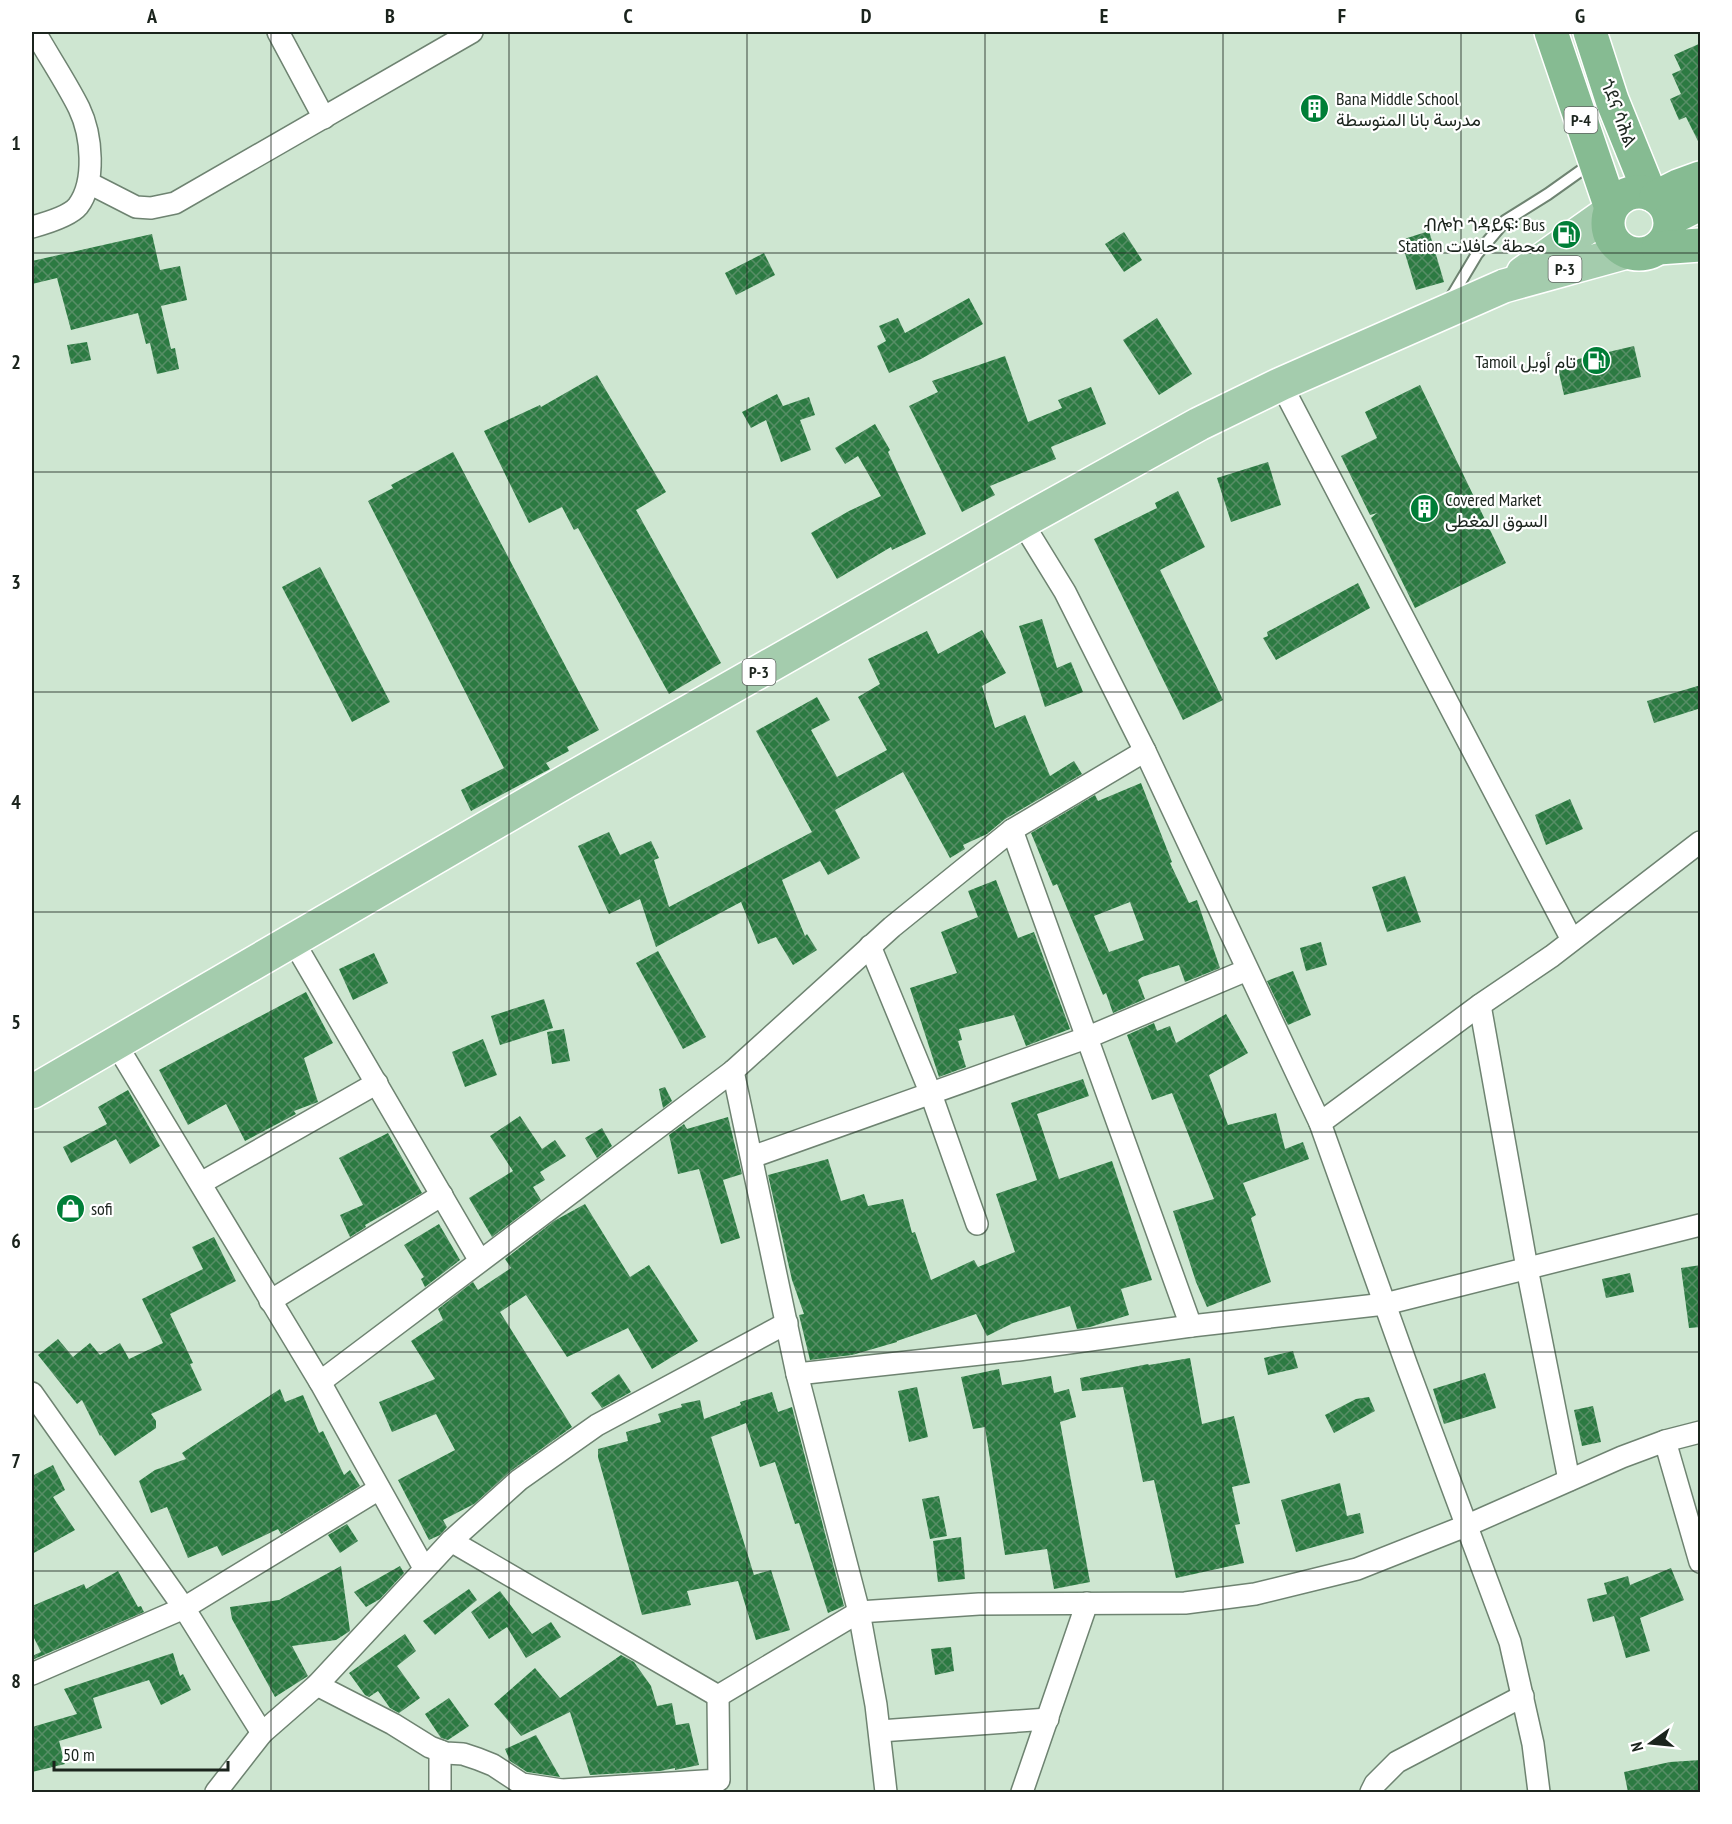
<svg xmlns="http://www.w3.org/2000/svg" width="1732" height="1824" font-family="'PT Sans Narrow',Vazirmatn,'Noto Sans Ethiopic',sans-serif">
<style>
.building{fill:url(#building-cross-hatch);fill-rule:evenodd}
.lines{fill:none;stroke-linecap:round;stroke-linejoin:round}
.service-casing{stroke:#6e8371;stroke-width:14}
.minor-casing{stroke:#6e8371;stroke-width:24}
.primary-casing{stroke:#fff;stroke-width:36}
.trunk-casing{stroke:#fff;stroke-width:36}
.service{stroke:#fff;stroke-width:10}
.minor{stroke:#fff;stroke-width:21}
.primary{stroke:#a4ccad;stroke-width:33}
.trunk{stroke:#86bb92;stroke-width:33}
.grid{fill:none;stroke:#1b241d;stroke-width:1.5;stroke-opacity:0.55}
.labels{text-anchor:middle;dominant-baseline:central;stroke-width:4.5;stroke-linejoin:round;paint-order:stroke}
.shield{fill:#fff;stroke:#5f6661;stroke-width:1.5}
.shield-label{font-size:16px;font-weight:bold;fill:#1b241d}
.poi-label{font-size:18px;fill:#1b241d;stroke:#fff;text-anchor:start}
.street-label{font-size:18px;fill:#1b241d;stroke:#fff}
.neatline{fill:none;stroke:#1b241d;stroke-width:2}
.grid-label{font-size:20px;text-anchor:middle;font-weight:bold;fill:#1b241d}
</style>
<defs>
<pattern id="building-cross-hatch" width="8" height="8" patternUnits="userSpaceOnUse" patternTransform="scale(1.5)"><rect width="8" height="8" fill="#2c7a42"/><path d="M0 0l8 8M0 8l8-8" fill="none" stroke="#578e66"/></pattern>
</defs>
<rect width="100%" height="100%" fill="#cee6d1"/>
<!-- building -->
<g class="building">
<path d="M 1701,43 L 1701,147 L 1686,117 L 1679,120 L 1670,99 L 1681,94 L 1672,74 L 1681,70 L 1674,55 Z"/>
<path d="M 1429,231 L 1444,282 L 1416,290 L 1401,240 Z"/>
<path d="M 1124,232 L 1142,260 L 1124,272 L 1105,244 Z"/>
<path d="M 152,234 L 160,270 L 180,266 L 187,300 L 161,306 L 171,349 L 175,348 L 179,369 L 157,374 L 150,343 L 146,344 L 138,313 L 71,330 L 57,278 L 32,284 L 32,261 Z"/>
<path d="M 764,253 L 775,275 L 736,295 L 725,273 Z"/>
<path d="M 969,298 L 983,324 L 921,359 L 889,373 L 877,346 L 886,341 L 879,326 L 898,318 L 905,333 Z"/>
<path d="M 1157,318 L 1192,374 L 1159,395 L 1123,340 Z"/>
<path d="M 87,342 L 91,360 L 71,364 L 67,345 Z"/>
<path d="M 1634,346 L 1641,377 L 1564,395 L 1557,364 Z"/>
<path d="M 1005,356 L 1028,422 L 1062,408 L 1058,400 L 1091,387 L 1106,424 L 1051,447 L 1056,459 L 990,486 L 995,495 L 962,512 L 909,406 L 938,392 L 932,381 Z"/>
<path d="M 597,375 L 666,492 L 636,510 L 721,663 L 669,694 L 578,528 L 574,530 L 562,507 L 529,523 L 484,431 L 540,405 L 541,407 Z"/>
<path d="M 1420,385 L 1506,563 L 1415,608 L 1371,518 L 1377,513 L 1370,515 L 1341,456 L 1377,438 L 1365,412 Z"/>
<path d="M 777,394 L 783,406 L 809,397 L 815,415 L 800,420 L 811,450 L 781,462 L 766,420 L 751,428 L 742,412 Z"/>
<path d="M 875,424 L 890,450 L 888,452 L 926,534 L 892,550 L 891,547 L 837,579 L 811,533 L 849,511 L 881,496 L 858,456 L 845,464 L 835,448 Z"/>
<path d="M 453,452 L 599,730 L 567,747 L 569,751 L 546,763 L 550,769 L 471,811 L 461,790 L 504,768 L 368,501 L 393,488 L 391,485 Z"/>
<path d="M 1268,462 L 1281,505 L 1231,522 L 1217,478 Z"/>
<path d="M 1178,491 L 1205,547 L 1160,570 L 1223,700 L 1183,720 L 1094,539 L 1157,508 L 1155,503 Z"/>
<path d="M 320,567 L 390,702 L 352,722 L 282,587 Z"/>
<path d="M 1358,583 L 1370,608 L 1276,660 L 1263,638 L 1268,636 L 1267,632 Z"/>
<path d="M 1042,619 L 1057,668 L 1071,662 L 1083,692 L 1045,707 L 1019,626 Z"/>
<path d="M 982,630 L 1006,673 L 982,686 L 995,728 L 1025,715 L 1050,776 L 1074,761 L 1082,774 L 1005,819 L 987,834 L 963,845 L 965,849 L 950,858 L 903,772 L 835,810 L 860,858 L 828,875 L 820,861 L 782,880 L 805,936 L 807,934 L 817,950 L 793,965 L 776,937 L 758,944 L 741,902 L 656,947 L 640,899 L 609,914 L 578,846 L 609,832 L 620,855 L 651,841 L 659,858 L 654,860 L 669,907 L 812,832 L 756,731 L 817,697 L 830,720 L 811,730 L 837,777 L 887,750 L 858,697 L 880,684 L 868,659 L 927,631 L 938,654 Z"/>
<path d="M 1701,685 L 1701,708 L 1654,723 L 1647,701 Z"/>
<path d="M 1141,783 L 1172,862 L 1170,863 L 1189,903 L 1197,900 L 1220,968 L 1185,982 L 1179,965 L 1142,977 L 1138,980 L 1145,999 L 1113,1013 L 1106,993 L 1103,995 L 1057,884 L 1053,886 L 1031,833 L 1095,795 L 1098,801 ZM 1130,902 L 1144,940 L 1109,952 L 1094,916 Z"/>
<path d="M 1570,799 L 1583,829 L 1546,845 L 1535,815 Z"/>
<path d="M 1405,876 L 1421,922 L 1387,932 L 1372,887 Z"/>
<path d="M 996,880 L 1018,938 L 1034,932 L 1070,1029 L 1026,1046 L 1014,1015 L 959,1029 L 962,1040 L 958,1041 L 966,1067 L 939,1077 L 910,988 L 957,973 L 941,932 L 978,917 L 968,891 Z"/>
<path d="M 1321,942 L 1327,965 L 1306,971 L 1300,948 Z"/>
<path d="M 658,951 L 706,1037 L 683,1049 L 636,963 Z"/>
<path d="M 374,953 L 388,983 L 353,1000 L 339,969 Z"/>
<path d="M 1293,971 L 1311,1015 L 1288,1025 L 1267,981 Z"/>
<path d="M 306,992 L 333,1043 L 304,1058 L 318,1102 L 294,1111 L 296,1114 L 245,1141 L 226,1104 L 188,1125 L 159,1070 Z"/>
<path d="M 544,999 L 553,1028 L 500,1045 L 491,1016 Z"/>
<path d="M 1226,1014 L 1248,1053 L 1209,1075 L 1228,1125 L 1276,1113 L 1285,1149 L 1303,1142 L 1309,1159 L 1243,1183 L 1256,1215 L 1251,1218 L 1271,1282 L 1207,1307 L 1196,1282 L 1173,1211 L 1214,1199 L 1172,1093 L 1152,1100 L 1127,1035 L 1154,1023 L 1157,1031 L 1170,1026 L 1176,1043 Z"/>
<path d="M 564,1029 L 570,1061 L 552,1064 L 547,1032 Z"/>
<path d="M 483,1039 L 497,1075 L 465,1087 L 452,1052 Z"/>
<path d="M 1083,1079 L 1089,1096 L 1037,1114 L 1059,1179 L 1112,1161 L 1152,1280 L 1121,1289 L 1129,1315 L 1090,1327 L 1077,1329 L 1070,1306 L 1013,1323 L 987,1336 L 976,1314 L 897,1341 L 897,1342 L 852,1355 L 810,1360 L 799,1315 L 804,1314 L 792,1280 L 768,1175 L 828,1159 L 841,1201 L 864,1194 L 868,1206 L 903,1199 L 912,1233 L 915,1232 L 931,1280 L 974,1260 L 978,1267 L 1015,1252 L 996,1194 L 1037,1180 L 1011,1103 Z"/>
<path d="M 665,1087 L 672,1101 L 663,1108 L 659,1089 Z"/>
<path d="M 128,1090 L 160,1146 L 130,1164 L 116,1139 L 71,1163 L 63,1147 L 107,1124 L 98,1107 Z"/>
<path d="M 520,1116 L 542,1149 L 555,1140 L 566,1156 L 540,1172 L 545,1180 L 533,1187 L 541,1200 L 492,1237 L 469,1198 L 513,1171 L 490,1136 Z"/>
<path d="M 728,1117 L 742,1174 L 723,1180 L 740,1238 L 721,1244 L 699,1169 L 678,1174 L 669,1135 L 684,1124 L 687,1129 Z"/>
<path d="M 602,1128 L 612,1146 L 597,1158 L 585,1138 Z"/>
<path d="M 388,1133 L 422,1193 L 365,1225 L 366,1227 L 350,1237 L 340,1215 L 363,1205 L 339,1158 Z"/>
<path d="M 585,1204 L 630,1277 L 649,1265 L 698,1341 L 652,1369 L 628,1328 L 567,1357 L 526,1295 L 500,1312 L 572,1427 L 512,1470 L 474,1504 L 443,1520 L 447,1527 L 440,1535 L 429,1540 L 398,1480 L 455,1450 L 436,1414 L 392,1432 L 379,1402 L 435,1379 L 411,1341 L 443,1320 L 438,1309 L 473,1282 L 478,1290 L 511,1268 L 505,1259 L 554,1221 Z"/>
<path d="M 439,1224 L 460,1260 L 425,1287 L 421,1279 L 424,1277 L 404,1245 Z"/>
<path d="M 214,1237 L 236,1281 L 170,1314 L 193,1363 L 190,1364 L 202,1390 L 151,1414 L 156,1421 L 156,1428 L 115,1456 L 101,1435 L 100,1436 L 82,1400 L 77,1404 L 38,1355 L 58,1339 L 73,1357 L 90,1343 L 100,1355 L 120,1343 L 129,1359 L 163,1343 L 142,1299 L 203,1269 L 192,1247 Z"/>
<path d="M 1701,1265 L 1701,1327 L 1689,1328 L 1681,1268 Z"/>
<path d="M 1630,1273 L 1634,1292 L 1606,1298 L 1602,1279 Z"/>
<path d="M 1293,1351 L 1298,1368 L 1268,1375 L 1264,1358 Z"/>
<path d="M 1190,1358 L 1202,1424 L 1234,1416 L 1250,1483 L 1232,1487 L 1240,1524 L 1235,1525 L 1244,1563 L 1176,1578 L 1154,1480 L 1143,1482 L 1123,1387 L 1082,1391 L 1080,1378 L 1148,1364 L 1149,1365 Z"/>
<path d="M 999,1369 L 1002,1385 L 1051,1376 L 1054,1393 L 1069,1389 L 1076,1417 L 1060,1422 L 1090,1582 L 1054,1589 L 1047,1549 L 1005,1555 L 985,1427 L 973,1429 L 961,1377 Z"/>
<path d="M 1485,1373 L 1496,1408 L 1444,1424 L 1433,1389 Z"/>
<path d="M 619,1374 L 631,1392 L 602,1408 L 591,1393 Z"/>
<path d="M 917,1387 L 928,1437 L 909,1442 L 898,1391 Z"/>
<path d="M 280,1389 L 285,1402 L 303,1395 L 319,1433 L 323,1431 L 344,1475 L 350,1470 L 360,1486 L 281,1534 L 278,1529 L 222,1556 L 217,1546 L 188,1558 L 167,1507 L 151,1513 L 139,1481 L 155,1470 L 186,1459 L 182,1453 Z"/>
<path d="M 772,1392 L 778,1412 L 792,1407 L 844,1606 L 828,1613 L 799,1523 L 795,1524 L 775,1462 L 760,1467 L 746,1423 L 711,1437 L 754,1575 L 771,1570 L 790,1630 L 756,1640 L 738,1581 L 687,1591 L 691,1605 L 642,1615 L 598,1457 L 598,1449 L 628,1441 L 626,1432 L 661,1422 L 658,1414 L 682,1407 L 681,1404 L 700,1400 L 704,1419 L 741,1405 L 740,1402 Z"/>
<path d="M 1369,1397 L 1375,1411 L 1334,1433 L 1325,1415 L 1356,1399 Z"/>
<path d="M 1593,1406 L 1601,1442 L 1582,1446 L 1574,1410 Z"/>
<path d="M 53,1465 L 65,1490 L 53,1497 L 75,1530 L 32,1554 L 32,1476 Z"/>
<path d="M 1340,1483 L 1347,1516 L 1360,1513 L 1364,1533 L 1296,1552 L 1281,1500 Z"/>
<path d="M 939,1496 L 947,1536 L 930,1539 L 922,1499 Z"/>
<path d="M 347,1524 L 358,1541 L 340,1553 L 328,1535 Z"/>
<path d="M 961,1537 L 965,1579 L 938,1582 L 933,1541 Z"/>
<path d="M 341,1566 L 350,1631 L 336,1640 L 292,1646 L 308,1676 L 275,1697 L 232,1619 L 230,1607 L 279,1600 Z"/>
<path d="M 400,1566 L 404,1573 L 380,1599 L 366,1607 L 354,1592 Z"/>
<path d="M 1671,1568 L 1684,1600 L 1640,1618 L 1650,1651 L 1626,1658 L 1614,1616 L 1593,1622 L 1587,1599 L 1607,1594 L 1604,1583 L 1628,1576 L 1630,1585 Z"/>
<path d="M 118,1571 L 138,1607 L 141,1606 L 144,1612 L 32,1660 L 32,1656 L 41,1652 L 32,1634 L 32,1606 L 84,1584 L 86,1589 Z"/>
<path d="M 469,1589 L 477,1600 L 435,1635 L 423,1621 Z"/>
<path d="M 500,1591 L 532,1634 L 551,1622 L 561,1637 L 526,1658 L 507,1627 L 489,1639 L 471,1612 Z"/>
<path d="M 405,1634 L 416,1651 L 397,1666 L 420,1698 L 399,1713 L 390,1708 L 378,1691 L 369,1697 L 365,1695 L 349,1673 Z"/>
<path d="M 951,1647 L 954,1671 L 935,1675 L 931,1649 Z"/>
<path d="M 173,1653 L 180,1676 L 183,1674 L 191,1690 L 161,1705 L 149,1680 L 93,1698 L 102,1728 L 59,1741 L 65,1764 L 32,1772 L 32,1727 L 77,1714 L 64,1689 Z"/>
<path d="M 621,1655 L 634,1662 L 651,1686 L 657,1706 L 672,1703 L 676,1725 L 689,1723 L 699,1765 L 675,1770 L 675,1768 L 660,1771 L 590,1775 L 570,1712 L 521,1736 L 494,1704 L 535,1668 L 560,1698 Z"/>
<path d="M 449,1698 L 469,1726 L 448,1740 L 441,1738 L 425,1714 Z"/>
<path d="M 536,1735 L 560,1777 L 527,1772 L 510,1761 L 505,1749 Z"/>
<path d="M 1701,1760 L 1701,1792 L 1628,1792 L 1624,1772 L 1670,1762 Z"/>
</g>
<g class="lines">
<defs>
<path id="service" d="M 1449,301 L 1477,254 L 1505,221 L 1548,194 L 1593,162"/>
<g id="minor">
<path d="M 278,32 L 324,118"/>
<path d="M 89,183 L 136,207 L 151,208 L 175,203 L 472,32"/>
<path d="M 32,227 C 43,224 70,216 78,206 C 96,182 92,135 79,108 C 66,82 49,57 35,32"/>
<path d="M 1281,384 L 1572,940"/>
<path d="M 1022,522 L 1065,592 L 1145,751 L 1320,1123 L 1407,1366 L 1510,1642 L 1533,1744 L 1539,1792"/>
<path d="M 1012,830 L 1191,1326"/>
<path d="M 292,939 L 480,1261"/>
<path d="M 870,946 L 931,1094 L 977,1224"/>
<path d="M 1480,1005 L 1527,1268 L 1569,1480"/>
<path d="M 116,1044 L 320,1382 L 424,1568"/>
<path d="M 733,1071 L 797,1374 L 859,1612 L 876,1705 L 886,1792"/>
<path d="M 1320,1123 L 1480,1005 L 1552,956 L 1700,842"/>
<path d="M 752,1157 L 1086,1038 L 1247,970"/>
<path d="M 201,1183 L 377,1083"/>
<path d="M 270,1301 L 442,1195"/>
<path d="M 797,1374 L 1018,1350 L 1191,1326 L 1385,1304 L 1700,1225"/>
<path d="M 320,1382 L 733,1071 L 892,927 L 1012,830 L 1145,751"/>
<path d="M 32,1393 L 184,1608 L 262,1733"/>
<path d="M 1665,1441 L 1700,1562"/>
<path d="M 451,1541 L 718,1696 L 859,1612 L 979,1604 L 1185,1603 L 1255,1594 L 1357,1569 L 1468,1525 L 1622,1457 L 1665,1441 L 1700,1432"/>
<path d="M 32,1674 L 184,1608 L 379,1489"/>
<path d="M 317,1685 L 393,1724 L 430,1747 L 446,1753 L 463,1754 L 478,1759 L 493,1765 L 522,1784 L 562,1790 L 719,1780 L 718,1696"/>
<path d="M 880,1731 L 1048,1719"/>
<path d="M 440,1751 L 440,1792"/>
<path d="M 216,1792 L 262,1733 L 317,1685 L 451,1541 L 519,1480 L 597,1425 L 787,1323"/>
<path d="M 1022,1792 L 1087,1603"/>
<path d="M 1371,1792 L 1375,1784 L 1397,1762 L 1523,1696"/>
</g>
<g id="primary">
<path d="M 1523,273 L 1609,212"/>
<path d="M 32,1092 L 565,782 L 1022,522 L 1199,424 L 1281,384 L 1504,286 L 1627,252"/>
</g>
<g id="trunk">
<path d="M 1551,32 L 1611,208"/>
<path d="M 1590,32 L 1612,100 L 1650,194"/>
<circle cx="1639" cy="223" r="31"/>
<path d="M 1656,197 L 1678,186 L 1700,178"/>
<path d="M 1670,219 L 1700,204"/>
<path d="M 1658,248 L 1700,245"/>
</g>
</defs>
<!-- service casing -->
<use href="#service" class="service-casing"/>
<!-- minor casing -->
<use href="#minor" class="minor-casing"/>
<!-- primary casing -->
<use href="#primary" class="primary-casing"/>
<!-- trunk casing -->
<use href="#trunk" class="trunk-casing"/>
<!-- service -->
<use href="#service" class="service"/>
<!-- minor -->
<use href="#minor" class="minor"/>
<!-- primary -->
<use href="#primary" class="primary"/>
<!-- trunk -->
<use href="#trunk" class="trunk"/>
</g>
<!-- grid -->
<path class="grid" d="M 271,32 L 271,1792M 509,32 L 509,1792M 747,32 L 747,1792M 985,32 L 985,1792M 1223,32 L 1223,1792M 1461,32 L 1461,1792M 32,253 L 1700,253M 32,472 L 1700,472M 32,692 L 1700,692M 32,912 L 1700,912M 32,1132 L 1700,1132M 32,1352 L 1700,1352M 32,1571 L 1700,1571"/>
<!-- icons -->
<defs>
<symbol id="building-disc" viewBox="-11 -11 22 22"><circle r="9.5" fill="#007e37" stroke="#fff"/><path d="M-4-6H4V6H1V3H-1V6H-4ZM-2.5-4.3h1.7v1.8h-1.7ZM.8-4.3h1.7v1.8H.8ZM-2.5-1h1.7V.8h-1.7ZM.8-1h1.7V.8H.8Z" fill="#fff"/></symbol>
<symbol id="fuel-disc" viewBox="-11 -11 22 22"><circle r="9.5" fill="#007e37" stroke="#fff"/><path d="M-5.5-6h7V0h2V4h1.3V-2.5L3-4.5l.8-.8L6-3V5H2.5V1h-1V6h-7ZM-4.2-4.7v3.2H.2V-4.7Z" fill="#fff"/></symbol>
<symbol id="shop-disc" viewBox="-11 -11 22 22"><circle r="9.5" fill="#007e37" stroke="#fff"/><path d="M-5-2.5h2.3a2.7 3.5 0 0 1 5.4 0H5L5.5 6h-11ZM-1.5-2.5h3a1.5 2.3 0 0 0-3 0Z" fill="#fff"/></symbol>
</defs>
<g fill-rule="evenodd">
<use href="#building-disc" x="1298" y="92" width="33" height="33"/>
<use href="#fuel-disc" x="1550" y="218" width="33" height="33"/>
<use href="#fuel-disc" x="1580" y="344" width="33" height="33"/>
<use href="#building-disc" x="1408" y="492" width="33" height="33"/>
<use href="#shop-disc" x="54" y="1192" width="33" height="33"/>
</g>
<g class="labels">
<!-- shield labels -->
<g class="shield">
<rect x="1564.5" y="107" width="33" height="26" rx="4.5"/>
<rect x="1548.5" y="256" width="33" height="26" rx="4.5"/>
<rect x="742.5" y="659" width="33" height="26" rx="4.5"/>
</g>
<g class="shield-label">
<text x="1581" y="120">P-4</text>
<text x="1565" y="269">P-3</text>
<text x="759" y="672">P-3</text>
</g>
<!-- poi labels -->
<g class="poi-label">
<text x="1336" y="98">Bana Middle School<tspan x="1336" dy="21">مدرسة بانا المتوسطة</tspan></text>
<text x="1545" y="224" text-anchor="end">ብሎኮ ጎዳይፍ፡ Bus<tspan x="1545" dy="21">Station محطة حافلات</tspan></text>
<text x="1576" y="361" text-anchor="end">Tamoil تام أويل</text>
<text x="1445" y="499">Covered Market<tspan x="1445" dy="21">السوق المغطى</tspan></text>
<text x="91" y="1208">sofi</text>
</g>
<!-- street labels -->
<g class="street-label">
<text transform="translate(1619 113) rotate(69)">ጎደና ሳሕል</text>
</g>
</g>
<!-- border -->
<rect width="1732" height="1824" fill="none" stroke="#ffffff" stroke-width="66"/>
<!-- north arrow -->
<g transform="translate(1651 1743) rotate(255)" stroke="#ffffff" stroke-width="4.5" paint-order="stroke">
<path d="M0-4.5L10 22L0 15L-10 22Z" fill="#1b241d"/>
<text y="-9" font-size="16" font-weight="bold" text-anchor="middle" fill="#1b241d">N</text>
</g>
<!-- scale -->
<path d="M54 1761v9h174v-9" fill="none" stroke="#1b241d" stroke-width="3"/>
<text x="63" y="1761" font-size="18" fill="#1b241d" stroke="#ffffff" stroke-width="4.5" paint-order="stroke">50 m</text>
<rect x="33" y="33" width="1666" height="1758" class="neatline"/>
<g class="grid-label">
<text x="152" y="23">A</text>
<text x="390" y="23">B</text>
<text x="628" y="23">C</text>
<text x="866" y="23">D</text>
<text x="1104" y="23">E</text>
<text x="1342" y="23">F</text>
<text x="1580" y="23">G</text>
<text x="16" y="150">1</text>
<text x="16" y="369">2</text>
<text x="16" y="589">3</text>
<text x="16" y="809">4</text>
<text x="16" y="1029">5</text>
<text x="16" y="1248">6</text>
<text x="16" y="1468">7</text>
<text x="16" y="1688">8</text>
</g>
</svg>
